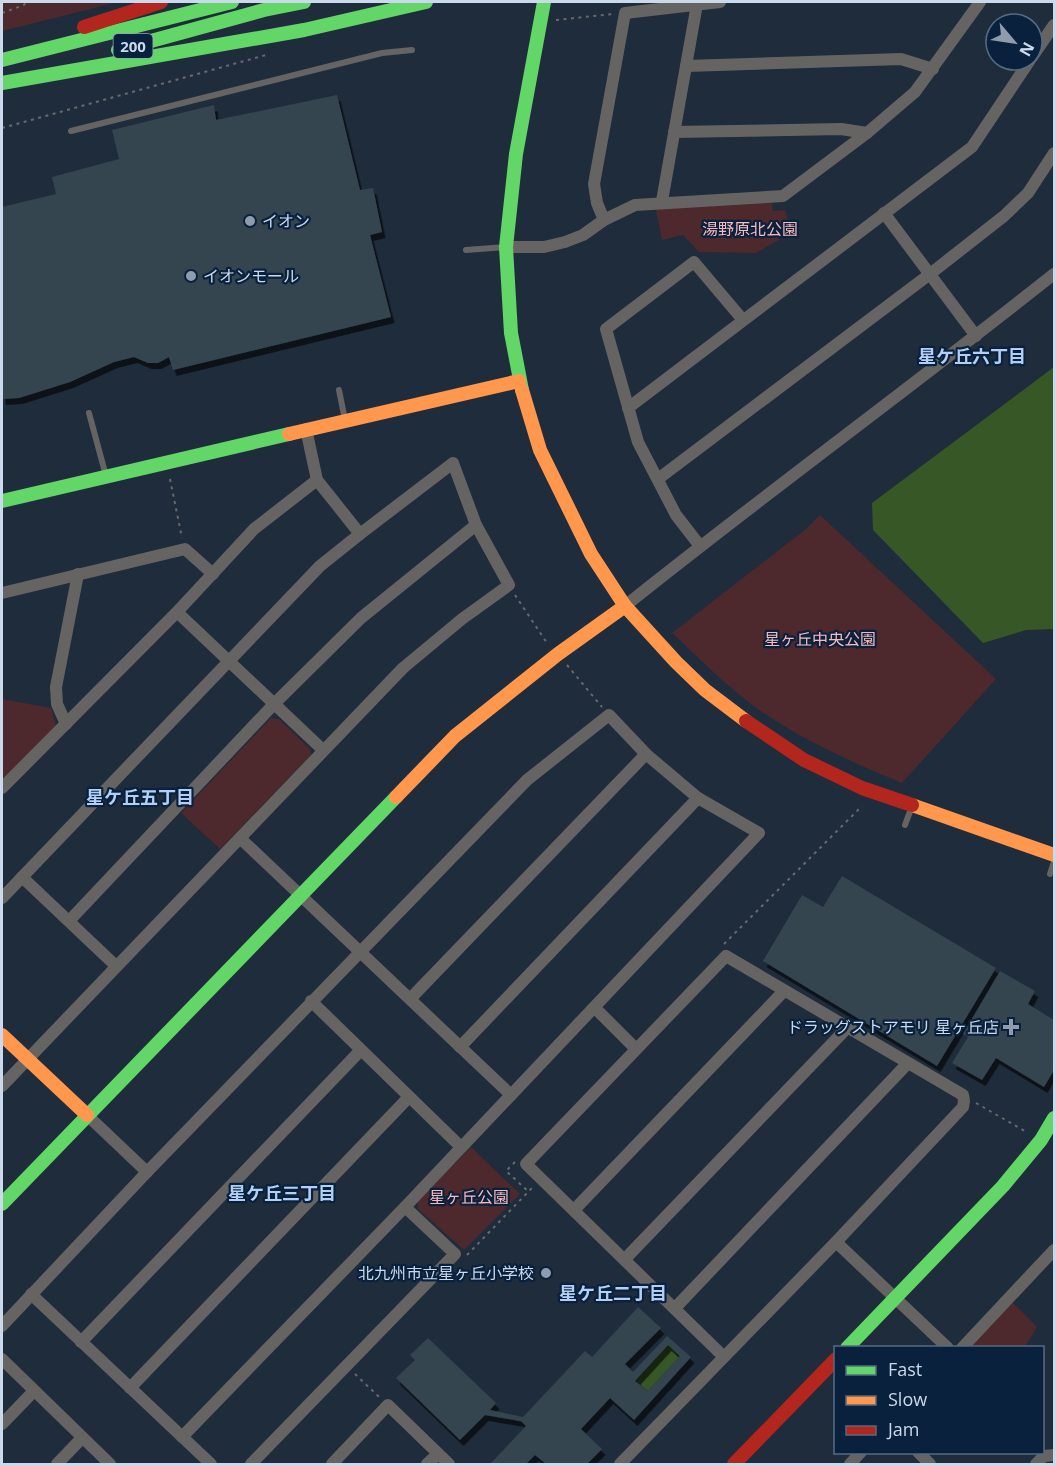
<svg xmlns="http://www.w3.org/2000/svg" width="1056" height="1466" font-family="'Open Sans','Noto Sans JP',sans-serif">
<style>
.green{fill:#4d282d}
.water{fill:#375726}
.building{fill:#344450;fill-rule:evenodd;filter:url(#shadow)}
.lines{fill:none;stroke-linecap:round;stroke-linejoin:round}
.path{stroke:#676a6c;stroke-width:2;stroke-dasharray:3 4.5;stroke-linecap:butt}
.lane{stroke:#666462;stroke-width:6}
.street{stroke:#666462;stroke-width:12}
.fast{stroke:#63d668;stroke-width:14}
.slow{stroke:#ff974d;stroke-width:14}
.jam{stroke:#b3261e;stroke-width:14}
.poi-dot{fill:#8e9cae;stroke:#09213d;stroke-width:2}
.labels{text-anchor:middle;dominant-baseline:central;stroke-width:4.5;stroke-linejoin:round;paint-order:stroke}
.shield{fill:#09213d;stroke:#90a2b8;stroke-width:1.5}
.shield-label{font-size:15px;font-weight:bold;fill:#cad9ec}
.poi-label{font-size:16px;fill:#cad9ec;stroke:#09213d;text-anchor:start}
.park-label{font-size:16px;fill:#f9babe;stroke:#09213d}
.neighbourhood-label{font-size:18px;font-weight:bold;fill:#b2cff5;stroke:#09213d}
</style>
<defs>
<filter id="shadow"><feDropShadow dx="3.5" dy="6" stdDeviation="0" flood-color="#0009"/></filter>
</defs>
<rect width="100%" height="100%" fill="#1f2c3c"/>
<!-- green -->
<g class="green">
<path d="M 2,2 L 118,2 L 2,31 Z"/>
<path d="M 772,202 L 773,211 L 785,210 L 791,233 L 756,253 L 699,252 L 683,235 L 662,240 L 656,210 L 668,207 Z"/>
<path d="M 820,515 L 996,679 L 902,783 C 849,761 797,738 751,704 C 722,682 698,657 672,633 L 806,529 Z"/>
<path d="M 2,699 L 51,708 L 56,726 L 2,781 Z"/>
<path d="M 271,718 L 279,719 L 310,749 L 311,755 L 220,849 L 181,813 Z"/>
<path d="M 471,1147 L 520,1194 L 464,1250 L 418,1209 L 418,1201 Z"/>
<path d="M 1012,1302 L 1037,1327 L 1025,1347 L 969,1348 Z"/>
</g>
<!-- water -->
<g class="water">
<path d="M 1054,367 L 1054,629 L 1026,630 L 983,643 L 873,530 L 872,503 Z"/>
<path d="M 668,1345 L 680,1356 L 648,1391 L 636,1381 Z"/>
</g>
<!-- building -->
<g class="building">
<path d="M 337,95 L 360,190 L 373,188 L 382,232 L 370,235 L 391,317 L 173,370 L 169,357 L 158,363 L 148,363 L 134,357 L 114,362 L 70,382 L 19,398 L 2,399 L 2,207 L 56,194 L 52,177 L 119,159 L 112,130 L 214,105 L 216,120 Z"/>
<path d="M 842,876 L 996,968 L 937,1066 L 763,961 L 802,895 L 823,907 Z"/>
<path d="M 1000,971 L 1035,991 L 1028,1004 L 1054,1020 L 1054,1070 L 1044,1087 L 996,1058 L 982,1080 L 952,1063 L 968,1037 L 963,1034 Z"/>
<path d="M 638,1307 L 661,1328 L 625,1364 L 633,1372 L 667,1336 L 691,1357 L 634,1420 L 610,1398 L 581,1429 L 602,1449 L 587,1464 L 546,1464 L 535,1455 L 526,1464 L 490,1464 L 526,1426 L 521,1421 L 485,1415 L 460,1440 L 396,1378 L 415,1360 L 410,1355 L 428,1338 L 496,1403 L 490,1410 L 523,1417 L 585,1351 L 592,1357 ZM 668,1345 L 680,1356 L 648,1391 L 635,1381 Z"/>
</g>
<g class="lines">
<!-- path -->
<g class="path">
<path d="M 2,13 L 24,5 L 26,2"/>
<path d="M 556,20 L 613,14"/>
<path d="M 2,128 L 266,55"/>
<path d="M 170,479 L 182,538"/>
<path d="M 515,595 L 547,643"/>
<path d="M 567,665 L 602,707"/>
<path d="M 724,944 L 862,806"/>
<path d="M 976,1103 L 1028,1133"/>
<path d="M 515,1162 L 506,1171 L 529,1192"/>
<path d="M 467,1255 L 532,1188"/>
<path d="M 355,1374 L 379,1397"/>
</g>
<!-- lane -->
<g class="lane">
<path d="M 71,131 L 382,53 L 412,50"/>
<path d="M 466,250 L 506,247"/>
<path d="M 339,390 L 345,420"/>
<path d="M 89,413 L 106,476"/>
<path d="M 905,825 L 912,806"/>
<path d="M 1050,874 L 1054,862"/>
</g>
<!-- street -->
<g class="street">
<path d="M 1032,57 L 1054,25"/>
<path d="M 686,66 L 901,59 L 933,69"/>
<path d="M 674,132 L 841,129 L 867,133"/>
<path d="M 662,201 L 697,4"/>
<path d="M 884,213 L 976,336"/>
<path d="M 604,220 L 597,203 L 594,184 L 625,13 L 720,2"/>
<path d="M 506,247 L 544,247 L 565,242 L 583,235 L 604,220 L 635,205 L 783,196 L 867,133 L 915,92 L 980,2"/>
<path d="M 628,408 L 972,147 L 1030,60"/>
<path d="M 306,429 L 317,480 L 360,534"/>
<path d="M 658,479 L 930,274 L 1004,216 L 1028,193 L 1054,153"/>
<path d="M 700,546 L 676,515 L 638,442 L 606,329 L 694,262 L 743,320"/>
<path d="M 2,593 L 185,549 L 213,574"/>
<path d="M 625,606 C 766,493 912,387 1054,274"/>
<path d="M 177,612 L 323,750"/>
<path d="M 66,724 L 57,704 L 56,687 L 78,574"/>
<path d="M 2,788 L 177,612 L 254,529 L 317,480"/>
<path d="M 240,838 L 511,1095"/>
<path d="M 22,877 L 116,966"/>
<path d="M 2,898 L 320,566 L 360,534 L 453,463 L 476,525 L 509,585 L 462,619 L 403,668 L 2,1086"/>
<path d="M 69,921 L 275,703 L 361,618 L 476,525"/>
<path d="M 410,999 L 646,754"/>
<path d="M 311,1001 L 461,1147"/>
<path d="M 595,1008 L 635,1048"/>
<path d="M 460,1047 L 698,798"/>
<path d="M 87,1115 L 147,1172"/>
<path d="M 574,1210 L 784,991"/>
<path d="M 836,1242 L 948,1348"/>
<path d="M 625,1259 L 847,1028"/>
<path d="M 31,1294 L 211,1464"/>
<path d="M 675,1308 L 908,1063"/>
<path d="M 2,1326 L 147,1172 L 527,780 L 609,715 L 646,754 L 698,798 L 759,833 L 405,1207 L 182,1437"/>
<path d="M 81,1342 L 360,1051"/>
<path d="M 962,1348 L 1054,1250"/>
<path d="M 2,1359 L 110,1464"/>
<path d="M 130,1388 L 409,1097"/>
<path d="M 2,1424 L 34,1391"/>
<path d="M 918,1452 L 930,1464"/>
<path d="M 57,1464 L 82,1438"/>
<path d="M 251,1464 L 455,1254 L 405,1207"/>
<path d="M 332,1464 L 388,1405 L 449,1464"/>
<path d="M 427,1464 L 438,1454"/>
<path d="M 620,1464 L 836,1242 L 963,1107 L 964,1101 L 963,1095 L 726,956 L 526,1164 L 724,1357"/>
<path d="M 850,1464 L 861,1452"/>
<path d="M 1036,1464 L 1044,1456 L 1054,1455"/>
</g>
<!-- fast -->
<g class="fast">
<path d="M 118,50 L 264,10 L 304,2"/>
<path d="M 2,60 L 232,2"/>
<path d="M 2,83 L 304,30 L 426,2"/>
<path d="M 522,390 L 511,333 L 506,247 L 516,154 L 544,2"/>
<path d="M 2,501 L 289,434"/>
<path d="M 2,1204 L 396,797"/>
<path d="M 847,1348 L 1003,1186 L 1041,1140 L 1054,1118"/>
</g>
<!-- slow -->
<g class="slow">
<path d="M 522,390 L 540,450 L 591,554 L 625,606 L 676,662 L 705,690 L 746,721"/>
<path d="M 289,434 L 519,381"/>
<path d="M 396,797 L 455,736 L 558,654 L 625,606"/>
<path d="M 912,805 L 1054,855"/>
<path d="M 2,1035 L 87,1115"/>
</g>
<!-- jam -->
<g class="jam">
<path d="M 84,27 L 161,2"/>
<path d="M 746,721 L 804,760 L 862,788 L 912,805"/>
<path d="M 734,1464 L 836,1359"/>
</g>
</g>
<!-- markers -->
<g class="poi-dot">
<circle cx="250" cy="221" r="6"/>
<circle cx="191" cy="276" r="6"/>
<path d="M1008 1018h6v6h6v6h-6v6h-6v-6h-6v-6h6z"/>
<circle cx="546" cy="1273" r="6"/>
</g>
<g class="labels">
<!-- shield labels -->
<rect class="shield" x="113.5" y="34" width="39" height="24" rx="4.5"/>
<g class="shield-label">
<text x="133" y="46">200</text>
</g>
<!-- poi labels -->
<g class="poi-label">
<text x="262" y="221">イオン</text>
<text x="203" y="276">イオンモール</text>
<text x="999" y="1027" text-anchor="end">ドラッグストアモリ 星ヶ丘店</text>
<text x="534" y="1273" text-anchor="end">北九州市立星ヶ丘小学校</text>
</g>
<!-- park labels -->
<g class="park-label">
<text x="750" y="229">湯野原北公園</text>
<text x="820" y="639">星ヶ丘中央公園</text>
<text x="469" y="1197">星ヶ丘公園</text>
</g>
<!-- neighbourhood labels -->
<g class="neighbourhood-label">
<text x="972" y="356">星ケ丘六丁目</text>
<text x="140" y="797">星ケ丘五丁目</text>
<text x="282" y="1193">星ケ丘三丁目</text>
<text x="613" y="1293">星ケ丘二丁目</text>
</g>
</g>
<!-- border -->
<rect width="1056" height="1466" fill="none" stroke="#cad9ec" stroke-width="6"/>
<!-- legend -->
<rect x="834" y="1346" width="210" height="108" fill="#09213d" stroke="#566b83" stroke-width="1.5"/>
<rect x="846" y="1366" width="30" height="9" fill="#63d668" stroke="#566b83" stroke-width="1.5"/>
<text x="888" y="1376" font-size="18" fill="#cad9ec">Fast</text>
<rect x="846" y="1396" width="30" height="9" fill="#ff974d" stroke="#566b83" stroke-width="1.5"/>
<text x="888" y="1406" font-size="18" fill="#cad9ec">Slow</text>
<rect x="846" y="1426" width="30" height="9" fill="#b3261e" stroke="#566b83" stroke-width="1.5"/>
<text x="888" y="1436" font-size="18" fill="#cad9ec">Jam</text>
<!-- north arrow -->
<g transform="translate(1014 42) rotate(119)"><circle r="28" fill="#09213d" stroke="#566b83" stroke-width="1.5"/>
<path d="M0-4.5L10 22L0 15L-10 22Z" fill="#8e9cae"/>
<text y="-9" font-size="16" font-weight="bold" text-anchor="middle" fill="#cad9ec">N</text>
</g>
</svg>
